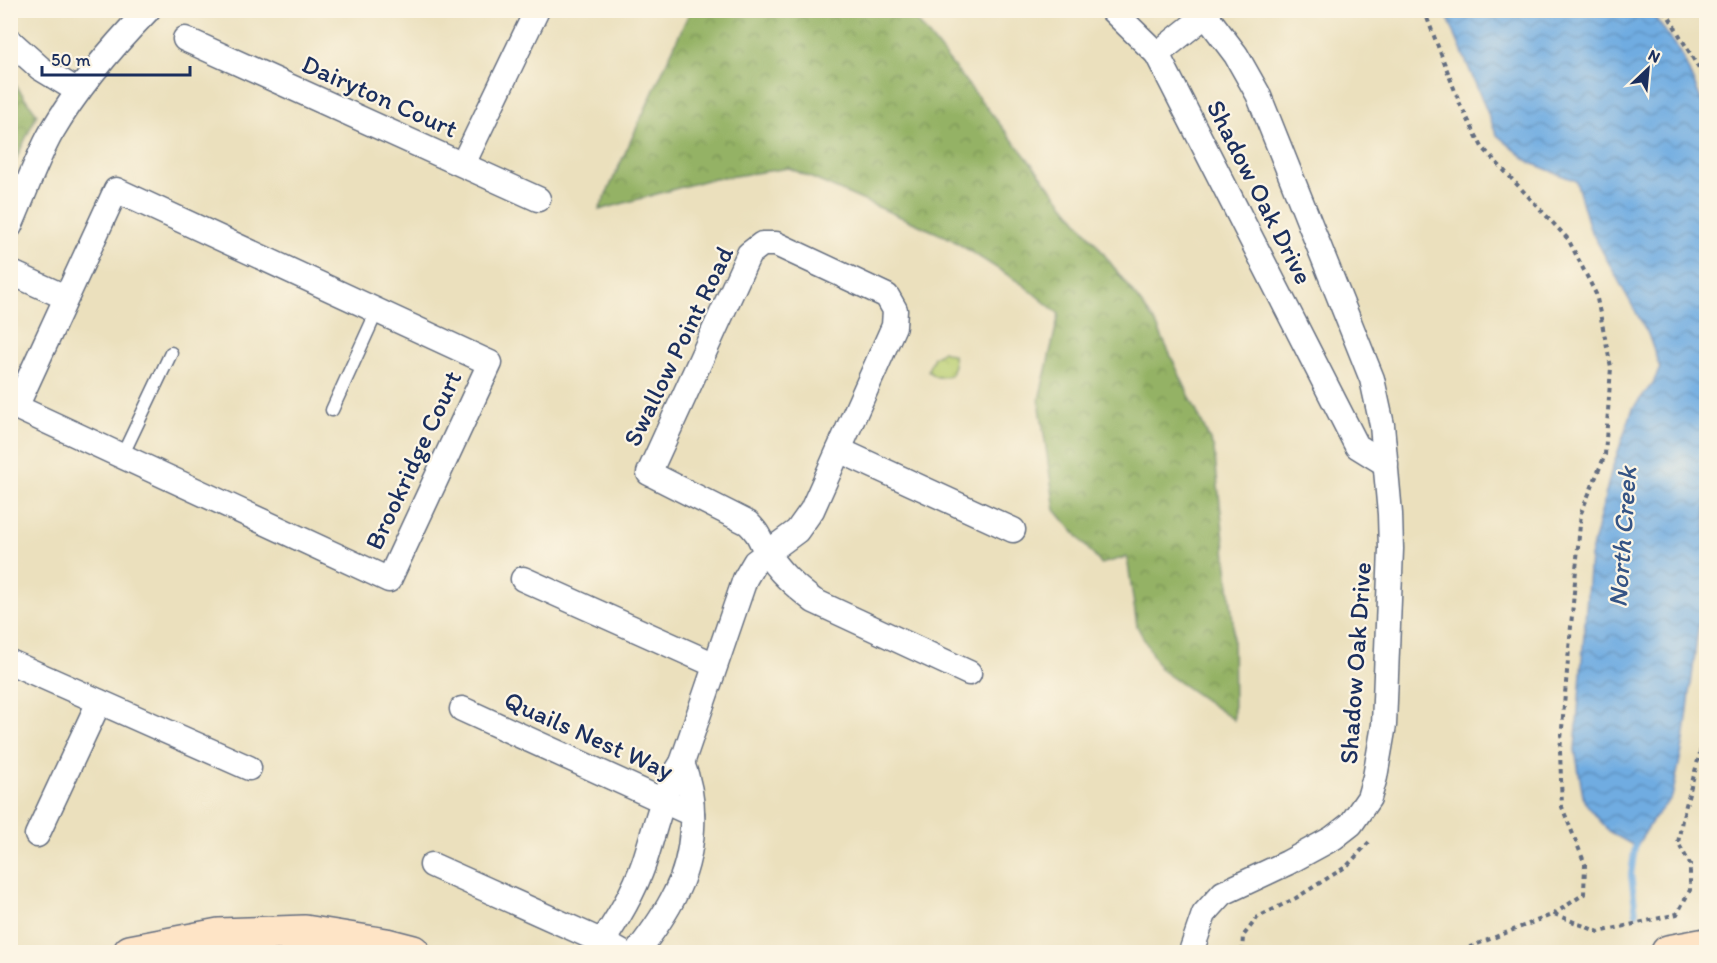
<svg xmlns="http://www.w3.org/2000/svg" width="1717" height="963" font-family="Itim,sans-serif">
<style>
.forest{fill:url(#forest-crowns);stroke:#587062;stroke-width:1.5}
.park{fill:url(#park-crowns);stroke:#6b7f68;stroke-width:1.5}
.water{fill:url(#water-waves);stroke:#466ea0;stroke-width:1.5}
.lines{fill:none;stroke-linecap:round;stroke-linejoin:round}
.stream{stroke:#70ace1;stroke-width:6}
.lane-casing{stroke:#646d7f;stroke-width:15}
.street-casing{stroke:#646d7f;stroke-width:27}
.secondary-casing{stroke:#646d7f;stroke-width:36}
.path{stroke:#646d7f;stroke-width:4;stroke-dasharray:4.5 4.5;stroke-linecap:butt}
.lane{stroke:#fff;stroke-width:12}
.street{stroke:#fff;stroke-width:24}
.secondary{stroke:#fee4c6;stroke-width:33}
.labels{text-anchor:middle;dominant-baseline:central;stroke-width:4.5;stroke-linejoin:round;paint-order:stroke}
.street-label{font-size:26px;fill:#1b2f5e;stroke:#fcf5e5}
.water-label{font-size:27px;font-style:italic;fill:#355485;stroke:#fcf5e5}
</style>
<defs>
<pattern id="forest-crowns" width="20" height="18" patternUnits="userSpaceOnUse" patternTransform="scale(1.5)"><rect width="20" height="18" fill="#94b265"/><path d="M2 6a3 3 0 1 1 6 0M12 15a3 3 0 1 1 6 0" fill="none" stroke="#789156"/></pattern>
<pattern id="park-crowns" width="20" height="18" patternUnits="userSpaceOnUse" patternTransform="scale(1.5)"><rect width="20" height="18" fill="#bbcf73"/><path d="M2 6a3 3 0 1 1 6 0M12 15a3 3 0 1 1 6 0" fill="none" stroke="#a0b266"/></pattern>
<pattern id="water-waves" width="16" height="10" patternUnits="userSpaceOnUse" patternTransform="scale(1.5)"><rect width="16" height="10" fill="#70ace1"/><path d="M0 5q4-4 8 0t8 0" fill="none" stroke="#5b8cba"/></pattern>
</defs>
<rect width="100%" height="100%" fill="#fcf5e5"/>
<filter id="ink" filterUnits="userSpaceOnUse"><feTurbulence type="fractalNoise" baseFrequency=".0167" numOctaves="2"/><feDisplacementMap in="SourceGraphic" scale="12" xChannelSelector="R" yChannelSelector="G"/><feConvolveMatrix kernelMatrix="1 2 1 2 8 2 1 2 1" color-interpolation-filters="sRGB"/></filter>
<filter id="wash" filterUnits="userSpaceOnUse"><feTurbulence type="fractalNoise" baseFrequency=".008" numOctaves="4" result="noise"/><feDisplacementMap in="SourceGraphic" scale="24" xChannelSelector="R" yChannelSelector="G"/><feGaussianBlur stdDeviation="1.35" result="paint"/><feColorMatrix in="noise" values="0 0 0 0 0 0 0 0 0 0 0 0 0 0 0 0 0 1.4 0 .05"/><feComposite in="paint" operator="in"/></filter>
<g filter="url(#wash)">
<rect width="100%" height="100%" fill="#ebe0bd"/>
<!-- forest -->
<g class="forest">
<path d="M 690,11 L 909,11 L 1097,245 L 1155,322 L 1214,449 L 1233,621 L 1234,720 L 1160,669 L 1137,626 L 1127,557 L 1101,564 L 1055,510 L 1039,400 L 1059,314 L 1022,284 L 951,239 L 789,168 L 707,180 L 599,210 Z"/>
<path d="M 11,79 L 37,114 L 11,170 L 10,79 Z"/>
</g>
<!-- park -->
<path class="park" d="M 943,351 L 953,355 L 954,365 L 951,375 C 942,378 934,379 928,370 L 934,357 Z"/>
<!-- water -->
<path class="water" d="M 1445,11 L 1650,11 L 1680,51 L 1706,111 L 1706,592 L 1699,621 L 1684,741 L 1672,797 L 1654,818 L 1636,847 L 1608,831 L 1584,801 L 1575,750 L 1590,557 L 1611,472 L 1633,408 L 1653,383 L 1660,368 L 1648,334 L 1590,229 L 1576,181 L 1531,163 L 1497,135 Z"/>
<g class="lines">
<!-- stream -->
<path class="stream" d="M 1636,839 L 1631,875 L 1636,913"/>
</g>
</g>
<g filter="url(#ink)">
<g class="lines">
<defs>
<g id="lane">
<path d="M 332,410 L 377,311"/>
<path d="M 122,456 L 171,353"/>
</g>
<g id="street">
<path d="M 1112,10 L 1157,54 L 1357,446 L 1386,464"/>
<path d="M 185,39 L 538,199"/>
<path d="M 10,41 L 40,68 L 78,91"/>
<path d="M 1157,54 L 1206,15"/>
<path d="M 463,164 L 537,10"/>
<path d="M 116,190 L 490,363 L 389,580 L 16,407 Z"/>
<path d="M 10,226 C 23,197 36,160 51,133 C 78,87 111,48 148,10"/>
<path d="M 10,272 L 65,297"/>
<path d="M 839,450 L 1013,530"/>
<path d="M 523,579 L 715,665"/>
<path d="M 10,662 L 249,768"/>
<path d="M 462,709 L 692,814"/>
<path d="M 37,835 L 99,702"/>
<path d="M 432,865 L 603,942 L 621,952"/>
<path d="M 595,952 C 615,924 633,895 644,863 C 655,830 662,791 682,763 L 745,579 L 755,562 L 797,531 L 812,510 L 894,326 L 895,310 L 887,296 L 776,244 L 762,244 L 749,254 L 649,473 L 748,523 C 760,535 759,538 766,551 C 777,571 796,587 814,601 L 969,673"/>
<path d="M 637,952 C 651,934 665,915 675,894 C 695,856 698,802 682,763"/>
<path d="M 1191,952 L 1204,914 L 1223,893 L 1287,863 L 1333,838 L 1351,824 L 1369,798 L 1375,777 L 1384,725 L 1391,549 L 1390,514 L 1382,425 L 1372,379 L 1258,94 L 1236,55 L 1202,10"/>
</g>
<g id="secondary">
<path d="M 130,952 L 219,935 L 305,932 L 386,945 L 413,952"/>
<path d="M 1668,952 L 1706,945"/>
</g>
</defs>
<!-- lane casing -->
<use href="#lane" class="lane-casing"/>
<!-- street casing -->
<use href="#street" class="street-casing"/>
<!-- secondary casing -->
<use href="#secondary" class="secondary-casing"/>
<!-- path -->
<g class="path">
<path d="M 1424,10 L 1460,104 L 1482,147 L 1568,239 L 1596,294 L 1611,367 L 1605,455 L 1581,513 L 1560,751 L 1562,807 L 1585,864 L 1584,894 L 1554,914 L 1457,952"/>
<path d="M 1665,10 L 1706,81"/>
<path d="M 1554,914 L 1599,932 L 1677,914 L 1690,890 L 1690,864 L 1678,843 L 1682,820 L 1701,749 L 1706,663"/>
<path d="M 1242,952 L 1243,936 L 1258,917 L 1296,898 L 1347,866 L 1370,841"/>
</g>
<!-- lane -->
<use href="#lane" class="lane"/>
<!-- street -->
<use href="#street" class="street"/>
<!-- secondary -->
<use href="#secondary" class="secondary"/>
</g>
</g>
<g class="labels">
<!-- street labels -->
<g class="street-label">
<text transform="translate(380 96) rotate(24)">Dairyton Court</text>
<text transform="translate(1260 192) rotate(63)">Shadow Oak Drive</text>
<text transform="translate(678 346) rotate(-64)">Swallow Point Road</text>
<text transform="translate(413 460) rotate(-65)">Brookridge Court</text>
<text transform="translate(1355 663) rotate(-86)">Shadow Oak Drive</text>
<text transform="translate(589 735) rotate(24)">Quails Nest Way</text>
</g>
<!-- water labels -->
<g class="water-label">
<text transform="translate(1622 537) rotate(-86)">North Creek</text>
</g>
</g>
<!-- margin -->
<rect width="1717" height="963" fill="none" stroke="#fcf5e5" stroke-width="36"/>
<!-- north arrow -->
<g transform="translate(1648 69) rotate(26)" stroke="#fcf5e5" stroke-width="4.5" paint-order="stroke">
<path d="M0-4.5L10 22L0 15L-10 22Z" fill="#1b2f5e"/>
<text y="-9" font-size="16" font-weight="bold" text-anchor="middle" fill="#1b2f5e">N</text>
</g>
<!-- scale -->
<path d="M42 66v9h148v-9" fill="none" stroke="#1b2f5e" stroke-width="3"/>
<text x="51" y="66" font-size="18" fill="#1b2f5e" stroke="#fcf5e5" stroke-width="4.5" paint-order="stroke">50 m</text>
</svg>
